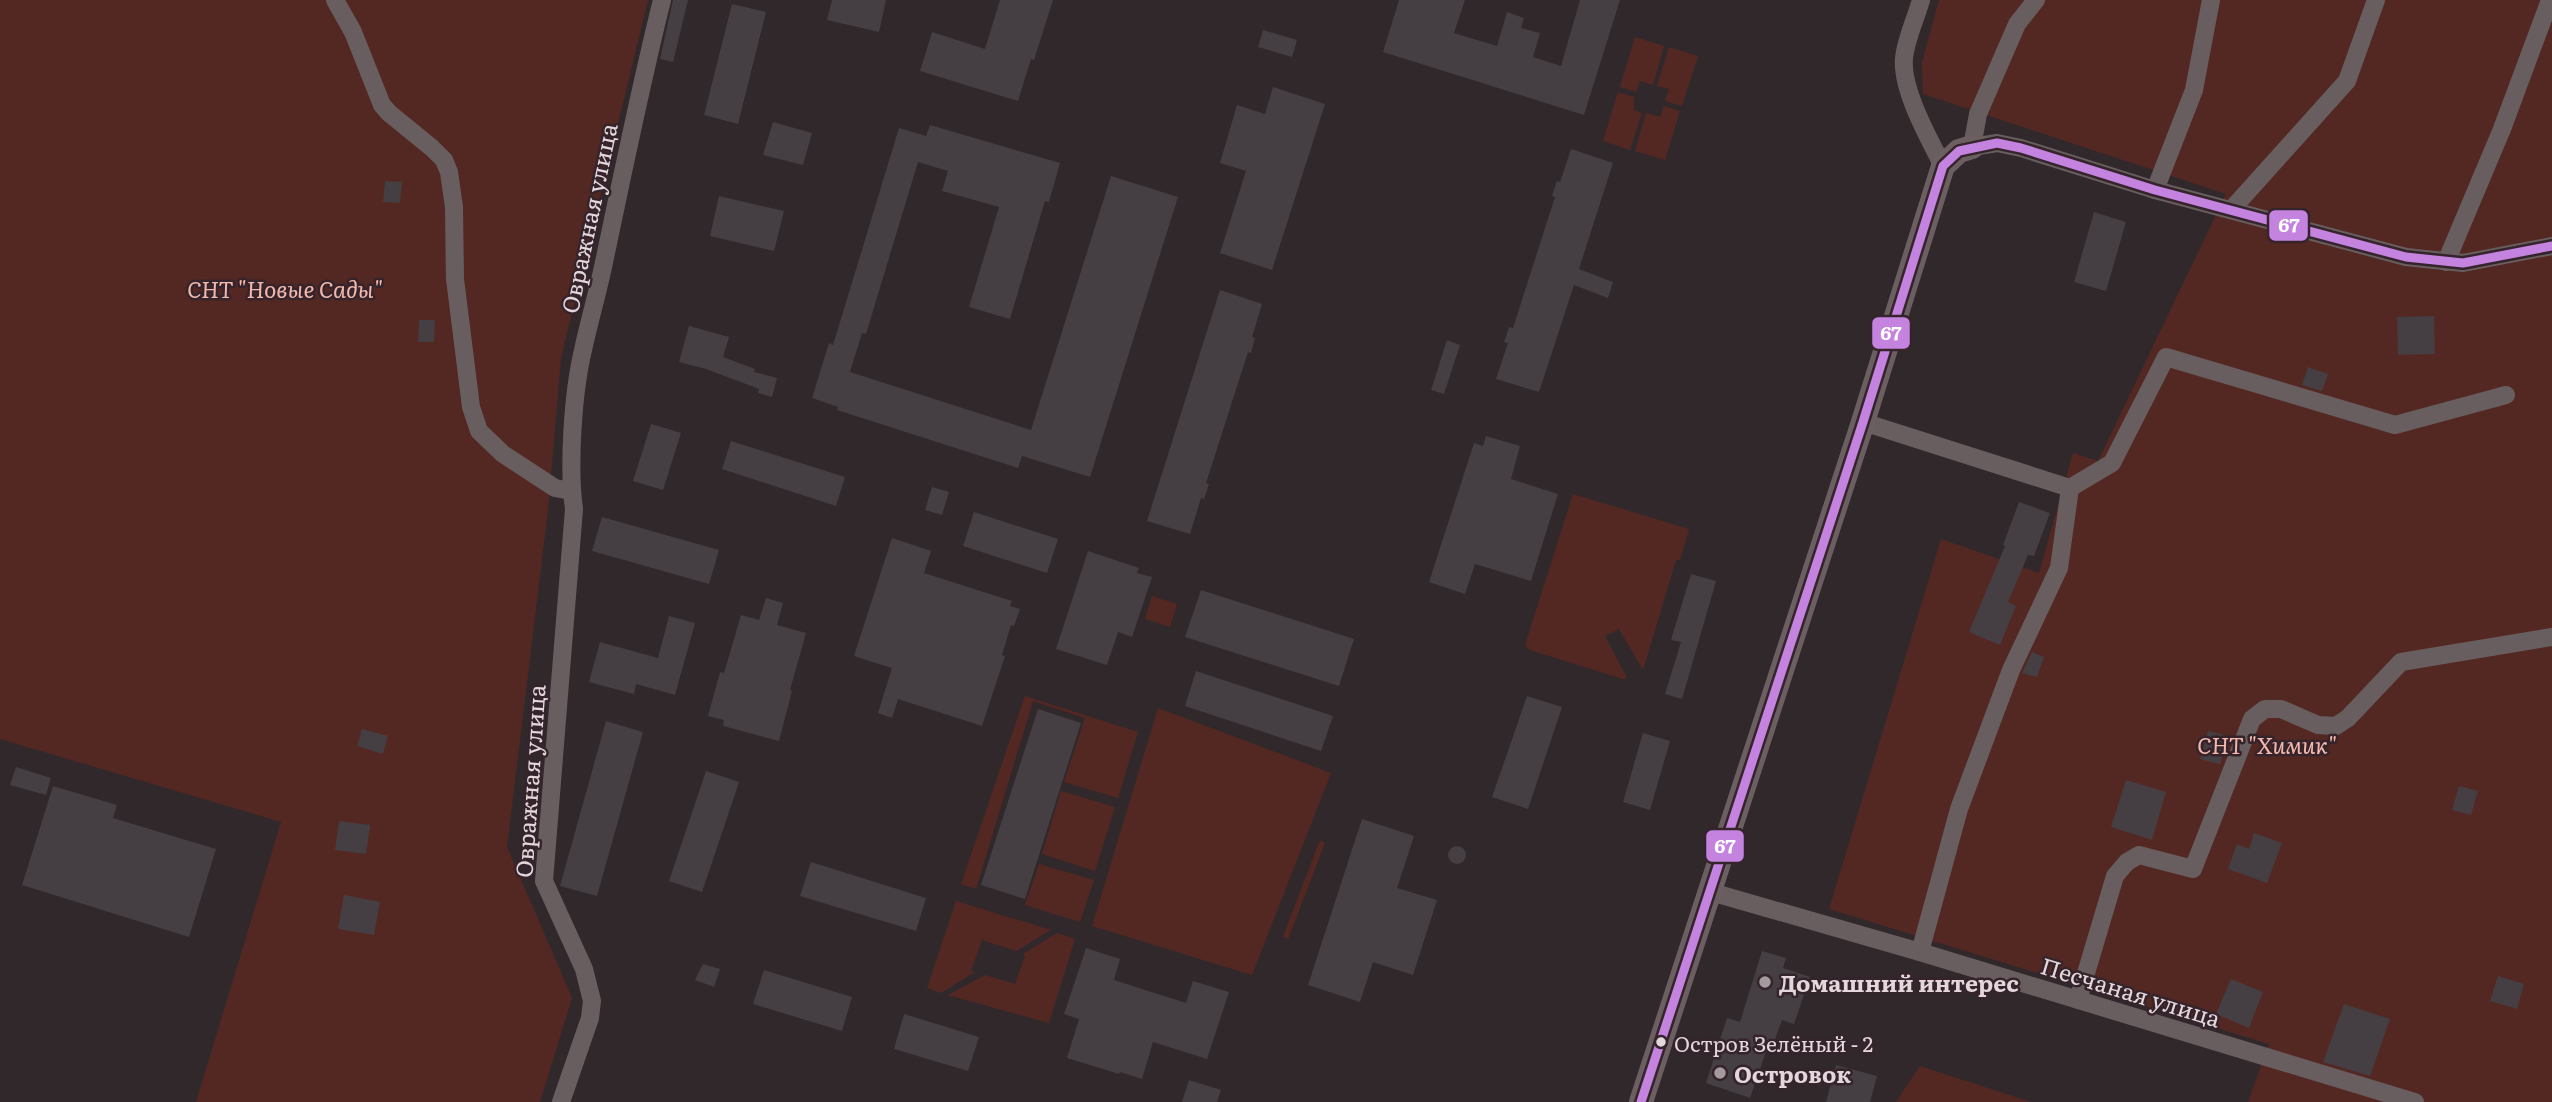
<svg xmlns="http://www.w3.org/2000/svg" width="2552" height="1102" font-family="Literata,serif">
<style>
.green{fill:#542822}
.building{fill:#453e42}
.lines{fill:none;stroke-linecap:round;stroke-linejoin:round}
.street{stroke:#685e5f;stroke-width:18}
.secondary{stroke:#6c5f62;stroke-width:24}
.bus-1-casing{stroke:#35242b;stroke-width:14}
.bus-1{stroke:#c483df;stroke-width:9}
.poi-dot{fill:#a59a9e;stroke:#35242b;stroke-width:2.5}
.bus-dot{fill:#e3d7dc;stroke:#35242b;stroke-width:2.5}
.labels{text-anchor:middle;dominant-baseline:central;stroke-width:5;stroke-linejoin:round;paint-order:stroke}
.bus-label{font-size:21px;fill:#e3d7dc;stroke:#35242b;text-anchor:start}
.street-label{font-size:23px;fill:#e3d7dc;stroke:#35242b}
.park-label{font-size:23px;font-style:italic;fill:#f3b7ab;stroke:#35242b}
.poi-label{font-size:23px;font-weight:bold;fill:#e3d7dc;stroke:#35242b;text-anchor:start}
.line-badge{stroke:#35242b;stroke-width:2.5}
.badge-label{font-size:19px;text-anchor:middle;font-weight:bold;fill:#fff}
</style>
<rect width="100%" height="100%" fill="#31282c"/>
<!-- green -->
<g class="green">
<path d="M 0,0 L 648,0 L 561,358 L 548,510 L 507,847 L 572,998 L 540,1102 L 196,1102 L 281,822 L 0,739 Z"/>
<path d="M 1939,0 L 2552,0 L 2552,1102 L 2248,1102 L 2269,1044 L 1829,909 L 1941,539 L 2039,573 L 2073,453 L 2098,461 L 2226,194 L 1923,94 L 1922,62 Z"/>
<path d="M 1635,37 L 1664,46 L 1653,85 L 1640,81 L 1636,92 L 1620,87 Z"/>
<path d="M 1669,47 L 1698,56 L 1682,106 L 1665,101 L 1669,89 L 1657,86 Z"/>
<path d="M 1618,92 L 1634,97 L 1634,110 L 1642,113 L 1630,150 L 1603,141 Z"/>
<path d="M 1664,106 L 1680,111 L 1665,160 L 1635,151 L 1646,113 L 1660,117 Z"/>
<path d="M 1573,494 L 1689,529 L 1680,560 L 1676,560 L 1643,670 L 1619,629 L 1605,636 L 1627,678 L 1623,679 L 1530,650 L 1525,645 Z"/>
<path d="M 1152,596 L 1177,604 L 1170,627 L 1145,619 Z"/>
<path d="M 1025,696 L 1138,732 L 1118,798 L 1064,782 L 1085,718 L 1033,701 L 976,889 L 961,884 Z"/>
<path d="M 1158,708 L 1331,773 L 1252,975 L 1092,926 Z"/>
<path d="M 1061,791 L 1115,807 L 1095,871 L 1042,854 Z"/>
<path d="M 1320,840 L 1325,843 L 1288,939 L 1283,937 Z"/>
<path d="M 1039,864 L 1094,880 L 1080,922 L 1025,905 Z"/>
<path d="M 956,901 L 1051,930 L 1016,951 L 982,940 L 971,971 L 975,972 L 941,993 L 927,988 Z"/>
<path d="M 1057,933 L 1075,939 L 1049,1023 L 948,995 L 985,975 L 1015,984 L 1025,956 L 1023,954 Z"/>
<path d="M 1920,1066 L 2031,1102 L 1896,1102 Z"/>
</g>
<!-- building -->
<g class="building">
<path d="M 673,0 L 688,0 L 673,62 L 660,59 Z"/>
<path d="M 832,0 L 886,0 L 879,32 L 827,20 Z"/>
<path d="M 1000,0 L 1053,0 L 1034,60 L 1031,59 L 1018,101 L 920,71 L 932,32 L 985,49 Z"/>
<path d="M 1399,0 L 1465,0 L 1454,33 L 1497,46 L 1507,12 L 1524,18 L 1521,28 L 1540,33 L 1533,57 L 1561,66 L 1580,0 L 1620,0 L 1584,115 L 1383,52 Z"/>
<path d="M 732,4 L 766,12 L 738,124 L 704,115 Z"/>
<path d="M 1263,30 L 1297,40 L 1292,57 L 1258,47 Z"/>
<path d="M 1273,87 L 1325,104 L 1272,270 L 1220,253 L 1246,171 L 1220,163 L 1237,105 L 1265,114 Z"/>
<path d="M 773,122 L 812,133 L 803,165 L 763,155 Z"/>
<path d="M 930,125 L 1060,163 L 1049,202 L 1045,201 L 1010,319 L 969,307 L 999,207 L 942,191 L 948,171 L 918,162 L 866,334 L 862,333 L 850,372 L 1031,430 L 1111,176 L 1178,197 L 1090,477 L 1022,456 L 1018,468 L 837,410 L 838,407 L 812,398 L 829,343 L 833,345 L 899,128 L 926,136 Z"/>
<path d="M 1571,149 L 1613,163 L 1579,269 L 1613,282 L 1608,298 L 1574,285 L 1539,392 L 1496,379 L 1508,343 L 1504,342 L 1509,327 L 1513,328 L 1555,197 L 1552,196 L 1557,181 L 1560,182 Z"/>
<path d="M 385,181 L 402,182 L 400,203 L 383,202 Z"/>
<path d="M 719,196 L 784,211 L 774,251 L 710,236 Z"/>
<path d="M 2094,212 L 2126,222 L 2106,291 L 2074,282 Z"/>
<path d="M 1220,290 L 1262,304 L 1252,337 L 1255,338 L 1251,353 L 1248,352 L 1206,483 L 1209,484 L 1204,499 L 1201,498 L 1190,534 L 1147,521 Z"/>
<path d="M 2434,316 L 2435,354 L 2398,355 L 2397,317 Z"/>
<path d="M 419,320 L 435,320 L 434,342 L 418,342 Z"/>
<path d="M 689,326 L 729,337 L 723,357 L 755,369 L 754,372 L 777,378 L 772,397 L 758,393 L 759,389 L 706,369 L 679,362 Z"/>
<path d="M 1447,340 L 1460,345 L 1444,394 L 1431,390 Z"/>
<path d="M 2308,367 L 2328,374 L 2322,391 L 2302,385 Z"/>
<path d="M 651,424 L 681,433 L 663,490 L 633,481 Z"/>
<path d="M 1486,436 L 1520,446 L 1511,479 L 1558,494 L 1531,581 L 1475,564 L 1465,594 L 1429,582 L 1474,443 L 1483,446 Z"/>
<path d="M 731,441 L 845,477 L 836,506 L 722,469 Z"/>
<path d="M 932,487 L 949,492 L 942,515 L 925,510 Z"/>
<path d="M 2019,502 L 2050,513 L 2034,556 L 2028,555 L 2008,602 L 2016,606 L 2000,645 L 1969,632 L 2005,546 L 2003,545 Z"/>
<path d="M 974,512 L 1058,539 L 1047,573 L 963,546 Z"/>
<path d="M 602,517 L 719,550 L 709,584 L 592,551 Z"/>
<path d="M 892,538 L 931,551 L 924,573 L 1012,601 L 1010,606 L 1020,609 L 1014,626 L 1011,625 L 1002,655 L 1005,656 L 982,726 L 898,699 L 892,718 L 878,713 L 892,668 L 854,656 Z"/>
<path d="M 1088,551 L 1139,568 L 1137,573 L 1152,577 L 1132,637 L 1118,632 L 1107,665 L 1056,649 Z"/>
<path d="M 1691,574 L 1716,581 L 1682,699 L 1665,694 L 1681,642 L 1671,640 Z"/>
<path d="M 1201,590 L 1354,639 L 1339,686 L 1185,637 Z"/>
<path d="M 766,598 L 783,603 L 777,625 L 806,633 L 790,690 L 792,691 L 779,741 L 723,726 L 724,720 L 708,716 L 720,672 L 724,673 L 741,615 L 759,620 Z"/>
<path d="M 669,616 L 695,623 L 675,695 L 636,684 L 634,694 L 589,682 L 600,642 L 658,658 Z"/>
<path d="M 2032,652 L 2044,657 L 2037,677 L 2022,673 Z"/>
<path d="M 1196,671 L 1333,716 L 1321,751 L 1185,706 Z"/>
<path d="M 1527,696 L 1562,707 L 1528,809 L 1492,797 Z"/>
<path d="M 1038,709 L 1081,723 L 1025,899 L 981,885 Z"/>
<path d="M 606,721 L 643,732 L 597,896 L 560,886 Z"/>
<path d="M 362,729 L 388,736 L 383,754 L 357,746 Z"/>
<path d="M 2208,731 L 2228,736 L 2220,764 L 2200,759 Z"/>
<path d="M 1643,733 L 1670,741 L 1650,810 L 1623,802 Z"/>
<path d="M 16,767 L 51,778 L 46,795 L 10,785 Z"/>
<path d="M 706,771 L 739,782 L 702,892 L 669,881 Z"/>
<path d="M 2126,780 L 2166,792 L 2152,840 L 2111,827 Z"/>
<path d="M 53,786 L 117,805 L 113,818 L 216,849 L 189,937 L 22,885 Z"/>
<path d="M 2459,786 L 2478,791 L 2471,815 L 2452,810 Z"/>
<path d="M 1362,819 L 1414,836 L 1397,888 L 1437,900 L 1413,975 L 1373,962 L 1360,1002 L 1308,985 Z"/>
<path d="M 339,821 L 370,825 L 366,854 L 335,850 Z"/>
<path d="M 2254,833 L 2282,843 L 2267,883 L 2228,869 L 2237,844 L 2249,849 Z"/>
<circle cx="1457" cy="855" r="9"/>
<path d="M 811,862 L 926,898 L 916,931 L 800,896 Z"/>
<path d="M 344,895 L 380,902 L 374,935 L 338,929 Z"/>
<path d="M 1086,948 L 1120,959 L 1114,980 L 1186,1003 L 1193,981 L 1229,992 L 1207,1059 L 1153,1042 L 1142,1079 L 1120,1072 L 1119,1074 L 1067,1058 L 1079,1019 L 1064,1014 Z"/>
<path d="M 1762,951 L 1786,958 L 1783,968 L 1810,977 L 1794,1024 L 1782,1020 L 1770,1053 L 1766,1052 L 1750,1098 L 1706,1083 L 1727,1018 L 1740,1022 Z"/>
<path d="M 703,964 L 720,969 L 714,987 L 695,980 Z"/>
<path d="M 764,970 L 852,997 L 842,1031 L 753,1004 Z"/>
<path d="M 2498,976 L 2524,984 L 2517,1009 L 2490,1001 Z"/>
<path d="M 2231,979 L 2263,992 L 2249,1028 L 2216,1014 Z"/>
<path d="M 2344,1004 L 2390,1019 L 2370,1076 L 2323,1062 Z"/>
<path d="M 904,1014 L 979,1037 L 968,1071 L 894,1049 Z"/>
<path d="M 1836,1065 L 1877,1076 L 1870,1102 L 1826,1102 Z"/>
<path d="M 1189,1080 L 1221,1090 L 1217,1102 L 1182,1102 Z"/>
</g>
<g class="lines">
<!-- street -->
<g class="street">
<path d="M 335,0 L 353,32 L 382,105 L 389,113 L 432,148 L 444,160 L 449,172 L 454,207 L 455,279 L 471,407 L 479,431 L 503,454 L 555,488 L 571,491"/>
<path d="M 1921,0 C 1916,18 1906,39 1904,58 C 1901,89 1929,139 1943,166"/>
<path d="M 2036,0 L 2017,24 L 1978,114 L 1972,147 L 1997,143 L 2021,148 L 2155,190 L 2406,257 L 2463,263 L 2552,246"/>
<path d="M 2155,190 L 2194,90 L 2211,0"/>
<path d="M 2231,210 L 2347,81 L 2376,0"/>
<path d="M 2446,262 L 2502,129 L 2550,0"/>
<path d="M 1863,422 L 2070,488 L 2112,463 L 2166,357 L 2395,425 L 2506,395"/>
<path d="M 1711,892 L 1920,952 L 2415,1102"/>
<path d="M 1920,952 L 1959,809 L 2011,670 L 2059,568 L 2070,488"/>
<path d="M 2078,1000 L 2115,876 L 2127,862 L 2139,855 L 2193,869 L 2252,719 L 2265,709 L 2281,709 L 2318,725 L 2336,726 L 2348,718 L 2401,662 L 2552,637"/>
<path d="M 561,1102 L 590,1018 L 592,1001 L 584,969 L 544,881 L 574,509 C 568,466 573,392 583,350 C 589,322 597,295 603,267 C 622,177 640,88 662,0"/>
</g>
<!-- secondary -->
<path class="secondary" d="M 1641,1102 L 1863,422 L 1943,166 L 1959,151 L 1972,147"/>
<defs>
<path id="bus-1" d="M 1641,1102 L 1863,422 L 1943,166 L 1959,151 L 1997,143 L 2021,148 L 2155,190 L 2406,257 L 2463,263 L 2552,246"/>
</defs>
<!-- bus-1 casing -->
<use href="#bus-1" class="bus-1-casing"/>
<!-- bus-1 -->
<use href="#bus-1" class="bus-1"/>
</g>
<!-- markers -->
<g class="poi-dot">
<circle cx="1765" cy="982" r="7"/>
<circle cx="1720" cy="1073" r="7"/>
</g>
<circle class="bus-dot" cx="1661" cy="1042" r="6"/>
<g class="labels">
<!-- bus labels -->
<g class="bus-label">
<text x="1674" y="1042">Остров Зелёный - 2</text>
</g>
<!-- street labels -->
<g class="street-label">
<text transform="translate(588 218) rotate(-78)">Овражная улица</text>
<text transform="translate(529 781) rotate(-86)">Овражная улица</text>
<text transform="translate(2131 991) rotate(17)">Песчаная улица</text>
</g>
<!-- park labels -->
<g class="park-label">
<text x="285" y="288">СНТ "Новые Сады"</text>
<text x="2267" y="744">СНТ "Химик"</text>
</g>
<!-- poi labels -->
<g class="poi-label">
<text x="1779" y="982">Домашний интерес</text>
<text x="1734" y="1073">Островок</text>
</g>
</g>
<g class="line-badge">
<rect x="2268" y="209" width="41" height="33" rx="7" fill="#c483df"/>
<rect x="1871" y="316" width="40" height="34" rx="7" fill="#c483df"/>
<rect x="1705" y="829" width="40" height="34" rx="7" fill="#c483df"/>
</g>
<g class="badge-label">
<text x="2289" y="232">67</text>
<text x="1891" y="340">67</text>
<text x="1725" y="853">67</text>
</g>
</svg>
